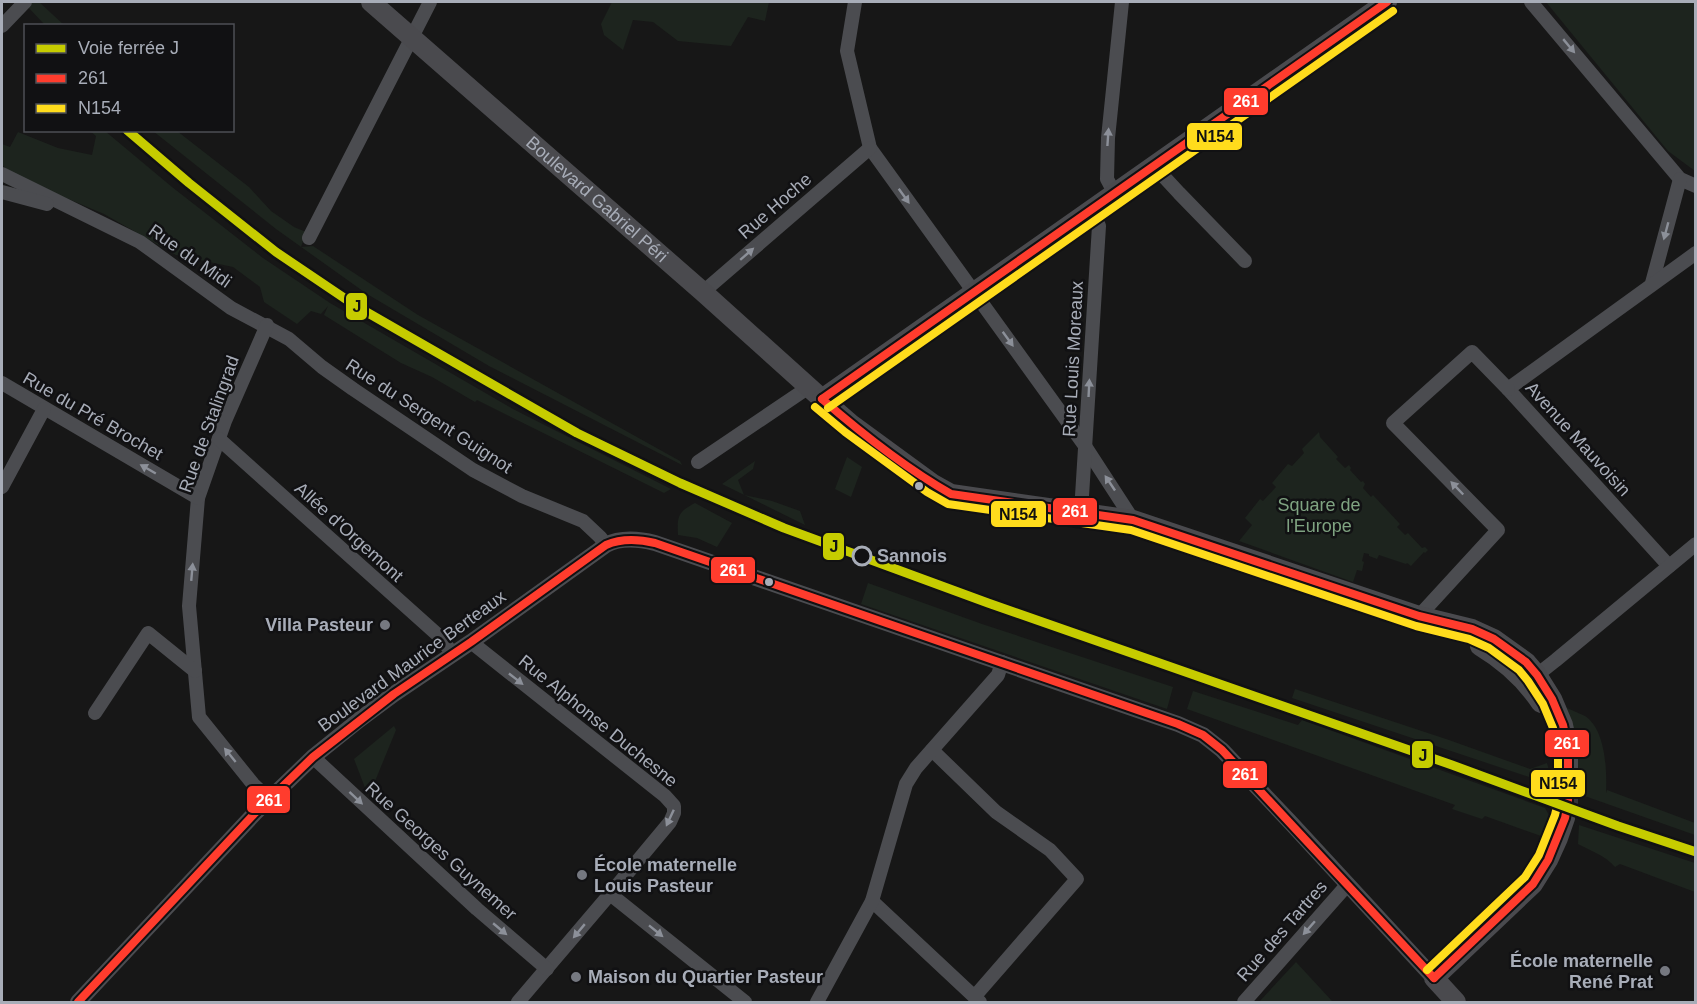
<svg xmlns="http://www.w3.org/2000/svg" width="1697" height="1004" font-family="Arial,sans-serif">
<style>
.green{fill:#1d241e}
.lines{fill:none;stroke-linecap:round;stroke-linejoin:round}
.secondary-tunnel{stroke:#343537;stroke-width:20;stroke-dasharray:20 10;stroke-linecap:butt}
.minor{stroke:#4b4c50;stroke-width:14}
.tertiary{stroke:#4b4c50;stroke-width:16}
.secondary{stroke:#4a4a4e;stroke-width:20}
.bus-1-casing{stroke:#111113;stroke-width:12}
.bus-2-casing{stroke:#111113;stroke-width:12}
.bus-1{stroke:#ff3c2d;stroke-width:8}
.bus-2{stroke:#ffdc1c;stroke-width:8}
.rail-1-casing{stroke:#111113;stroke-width:14}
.rail-1{stroke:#c6cc00;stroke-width:9}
.oneway{fill:#8c9099}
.bus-dot{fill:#a8adb8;stroke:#111113;stroke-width:2}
.stop-dot{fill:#111113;stroke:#a8adb8;stroke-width:3}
.poi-dot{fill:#757880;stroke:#111113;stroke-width:2}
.labels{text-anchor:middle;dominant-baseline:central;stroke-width:5;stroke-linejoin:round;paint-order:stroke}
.street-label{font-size:18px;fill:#a8adb8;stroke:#111113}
.park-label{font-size:18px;fill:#7fa381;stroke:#111113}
.stop-label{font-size:18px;font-weight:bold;fill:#a8adb8;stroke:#111113;text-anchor:start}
.poi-label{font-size:18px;font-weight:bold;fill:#a8adb8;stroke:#111113;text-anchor:end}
.line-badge{stroke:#111113;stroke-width:2}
.badge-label{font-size:16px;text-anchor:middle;font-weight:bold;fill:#fff}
.pale-badge-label{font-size:16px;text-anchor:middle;font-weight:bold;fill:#111}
</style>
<rect width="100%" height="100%" fill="#171717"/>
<!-- green -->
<g class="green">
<path d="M 32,2 L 39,2 L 64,25 L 45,25 L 27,6 Z"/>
<path d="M 612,2 L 769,2 L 765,21 L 748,17 L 731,46 L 678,41 L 653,22 L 633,20 L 623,50 L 604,35 L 601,24 Z"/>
<path d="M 1546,2 L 1695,2 L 1695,171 L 1668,151 Z"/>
<path d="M 90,131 L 105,131 L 172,187 L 263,258 L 330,303 L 513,409 L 671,489 L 664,493 L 477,400 L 475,402 L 432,377 L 401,363 L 324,315 L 328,306 L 321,314 L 311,311 L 297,324 L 264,302 L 260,287 L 233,267 L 176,255 L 104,214 L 9,174 L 2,164 L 2,144 L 10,147 L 18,132 L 58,148 L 92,155 L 96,136 Z"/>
<path d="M 153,131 L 177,131 L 249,187 L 271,211 L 294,227 L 306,232 L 301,247 L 313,246 L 418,315 L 680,461 L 682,465 L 489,366 L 367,294 L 276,229 Z"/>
<path d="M 1319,432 L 1320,437 L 1338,457 L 1336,459 L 1345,468 L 1349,465 L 1351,468 L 1350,470 L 1361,482 L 1363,481 L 1365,484 L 1363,488 L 1371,497 L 1373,495 L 1400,524 L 1397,527 L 1405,535 L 1408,533 L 1422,548 L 1425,547 L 1428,550 L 1425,553 L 1424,552 L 1411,566 L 1407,563 L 1406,564 L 1379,555 L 1377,559 L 1369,556 L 1369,554 L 1364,553 L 1362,561 L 1364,562 L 1362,571 L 1357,570 L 1353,582 L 1239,541 L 1252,525 L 1245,518 L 1260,499 L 1263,501 L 1276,487 L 1272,483 L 1288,464 L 1292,466 L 1304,453 L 1302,449 Z"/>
<path d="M 847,457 L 862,467 L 851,497 L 835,489 Z"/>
<path d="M 755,461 L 753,469 L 738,480 L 744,495 L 772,501 L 800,511 L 805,525 L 722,484 Z"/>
<path d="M 695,503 L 732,523 L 717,547 L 697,538 L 678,535 C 677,516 678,512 695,503 Z"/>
<path d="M 868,583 L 982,624 L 1173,687 L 1167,709 L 861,604 Z"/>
<path d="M 1295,689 L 1449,740 L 1530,769 L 1547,763 L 1553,785 L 1292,698 Z"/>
<path d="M 1193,691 L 1298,725 L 1302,720 L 1545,808 L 1549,815 L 1541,836 L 1485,816 L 1482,819 L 1452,809 L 1455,805 L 1187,709 Z"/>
<path d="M 1567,708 C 1573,711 1579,713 1585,716 C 1606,730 1607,771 1606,793 L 1607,790 L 1695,823 L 1695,835 L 1579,794 C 1579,763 1576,738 1567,708 Z"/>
<path d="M 394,726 L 396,730 L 371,791 L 367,793 L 354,759 Z"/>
<path d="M 1579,825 L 1695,863 L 1695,892 L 1620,864 L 1615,867 C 1606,856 1591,851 1578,844 Z"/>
<path d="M 1296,962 L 1332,1001 L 1333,1002 L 1259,1002 Z"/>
</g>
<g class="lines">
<!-- secondary-tunnel -->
<path class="secondary-tunnel" d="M 1565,818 L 1568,803 L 1568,779"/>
<!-- minor -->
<g class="minor">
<path d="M 855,2 L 847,51 L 870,148 L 1085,446 L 1133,520"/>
<path d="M 1531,2 L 1680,179 L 1696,186"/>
<path d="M 2,26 L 25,2"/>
<path d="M 1154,166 L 1179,193 L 1245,261"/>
<path d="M 2,174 L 140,242 L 231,308 L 289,339 L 322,367 L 353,389 L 473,470 L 522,496 L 583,521 L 600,537 L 606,545"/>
<path d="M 2,192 L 47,204"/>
<path d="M 1115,194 L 1107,179 L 1108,138 L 1122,2"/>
<path d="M 309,238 L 430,2"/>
<path d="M 1652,283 L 1680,179"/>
<path d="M 703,292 L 870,148"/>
<path d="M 267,325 L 225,421 L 198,498 L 189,606 L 199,717 L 253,784 L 269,799"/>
<path d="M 2,383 L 198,498"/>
<path d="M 219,439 L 439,636 L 453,654"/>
<path d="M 698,462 L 809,387"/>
<path d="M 2,487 L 44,409"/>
<path d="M 1081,512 L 1099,226 L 1091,210"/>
<path d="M 1669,566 L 1508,389 L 1696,253"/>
<path d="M 1419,616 L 1498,530 L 1393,423 L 1472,352 L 1508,389"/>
<path d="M 471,642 L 665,796 L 674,806 L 674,813 L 670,822 L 610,894 L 518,1002"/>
<path d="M 1530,671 L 1537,675 L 1556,660 L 1696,544"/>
<path d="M 95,713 L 148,633 L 195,671"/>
<path d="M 932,750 L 996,812 L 1050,850 L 1077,879 L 975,996"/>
<path d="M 313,757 L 477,909 L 547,969"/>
<path d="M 610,894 L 745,1002"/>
<path d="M 872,901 L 980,1002"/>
<path d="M 817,1002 L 872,901 L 906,784 L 916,768 L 998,675 L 1002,662"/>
<path d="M 1244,1002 L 1348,884"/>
</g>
<!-- tertiary -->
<path class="tertiary" d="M 78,1002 L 255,813 L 313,757 L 359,720 L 394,694 L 471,642 L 606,545 C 621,537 639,539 655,543 L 1178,724 L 1203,735 L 1222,750 L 1291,823 L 1434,978"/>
<!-- secondary -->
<g class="secondary">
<path id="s1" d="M 371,2 L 703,292 L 822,399 L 851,424 L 933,484 L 951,494 L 1133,520 L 1419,616 L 1472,629 L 1494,639 L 1526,662 L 1537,675 L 1552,699 L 1563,725 L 1568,748 L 1568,779"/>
<path d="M 822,399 L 1387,2"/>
<path d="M 1480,646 C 1505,661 1525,679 1541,703"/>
<path d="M 1456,1002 L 1434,978 L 1533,884 L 1548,860 L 1558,838 L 1565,818"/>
</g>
<defs>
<g id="bus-1">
<path d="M 822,399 C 860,432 907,469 951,494 L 1133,520 L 1419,616 L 1472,629 L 1494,639 L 1526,662 L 1537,675 L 1552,699 L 1563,725 L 1568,748 L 1568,803 L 1565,818 L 1548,860 L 1533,884 L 1434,978"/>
<path d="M 822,399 L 1387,2"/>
<path d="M 78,1002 L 255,813 L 313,757 L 394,694 L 471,642 L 606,545 C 622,538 638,539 655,543 L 1178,724 L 1203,735 L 1222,750 L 1434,978"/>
</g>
<g id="bus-2">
<path d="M 815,407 L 845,432 L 927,492 L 948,504 L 1131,530 L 1416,626 L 1469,639 L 1489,648 L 1519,670 L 1528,681 L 1543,704 L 1553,728 L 1558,749 L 1558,802 L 1555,815 L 1539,855 L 1525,877 L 1427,970"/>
<path d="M 828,408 L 1393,11"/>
</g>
</defs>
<!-- bus-1 casing -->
<use href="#bus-1" class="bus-1-casing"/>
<!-- bus-2 casing -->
<use href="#bus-2" class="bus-2-casing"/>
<!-- bus-1 -->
<use href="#bus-1" class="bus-1"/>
<!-- bus-2 -->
<use href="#bus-2" class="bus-2"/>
<defs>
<path id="rail-1" d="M 127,130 L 189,183 L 276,252 L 356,306 L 577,433 L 680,483 L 784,528 L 988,603 L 1452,765 L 1618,826 L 1696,852"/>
</defs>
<!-- rail-1 casing -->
<use href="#rail-1" class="rail-1-casing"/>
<!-- rail-1 -->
<use href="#rail-1" class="rail-1"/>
</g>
<!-- one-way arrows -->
<defs><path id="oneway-solid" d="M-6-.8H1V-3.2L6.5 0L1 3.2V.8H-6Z" transform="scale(1.5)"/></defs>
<g class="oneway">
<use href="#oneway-solid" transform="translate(1569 46) rotate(50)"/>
<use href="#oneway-solid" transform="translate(1108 137) rotate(-86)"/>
<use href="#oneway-solid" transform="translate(904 196) rotate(54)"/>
<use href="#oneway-solid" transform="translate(1666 231) rotate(105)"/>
<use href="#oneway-solid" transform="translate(747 254) rotate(-41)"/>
<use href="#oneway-solid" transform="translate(1008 339) rotate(54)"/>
<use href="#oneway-solid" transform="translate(1089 388) rotate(-87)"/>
<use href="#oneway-solid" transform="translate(148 469) rotate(-150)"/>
<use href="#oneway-solid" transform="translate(1110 483) rotate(-124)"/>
<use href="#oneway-solid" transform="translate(1457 488) rotate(-134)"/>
<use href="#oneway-solid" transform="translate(192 572) rotate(-85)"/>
<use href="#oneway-solid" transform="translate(516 679) rotate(38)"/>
<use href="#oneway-solid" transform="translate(230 755) rotate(-129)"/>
<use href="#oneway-solid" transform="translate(356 798) rotate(43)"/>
<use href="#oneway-solid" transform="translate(670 818) rotate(115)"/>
<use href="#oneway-solid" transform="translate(1309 928) rotate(131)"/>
<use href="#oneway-solid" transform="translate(500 929) rotate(40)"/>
<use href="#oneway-solid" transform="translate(579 931) rotate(130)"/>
<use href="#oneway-solid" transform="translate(656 931) rotate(39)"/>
</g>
<!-- markers -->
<g class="bus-dot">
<circle cx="919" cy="486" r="5"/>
<circle cx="769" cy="582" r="5"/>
</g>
<circle class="stop-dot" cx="862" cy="556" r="9"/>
<g class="poi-dot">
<circle cx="385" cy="625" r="6"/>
<circle cx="582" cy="875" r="6"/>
<circle cx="1665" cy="971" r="6"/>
<circle cx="576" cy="977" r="6"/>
</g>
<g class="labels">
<!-- street labels -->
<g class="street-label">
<text stroke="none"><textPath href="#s1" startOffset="300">Boulevard Gabriel Péri</textPath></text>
<text transform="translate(775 206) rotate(-41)">Rue Hoche</text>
<text transform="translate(190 256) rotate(35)">Rue du Midi</text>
<text transform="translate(1073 359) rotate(-87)">Rue Louis Moreaux</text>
<text transform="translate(93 416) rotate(30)">Rue du Pré Brochet</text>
<text transform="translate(429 416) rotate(33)">Rue du Sergent Guignot</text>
<text transform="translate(209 424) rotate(-70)">Rue de Stalingrad</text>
<text transform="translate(1578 439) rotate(48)">Avenue Mauvoisin</text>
<text transform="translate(349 532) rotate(42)">Allée d'Orgemont</text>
<text transform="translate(412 661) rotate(-36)">Boulevard Maurice Berteaux</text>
<text transform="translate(598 721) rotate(39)">Rue Alphonse Duchesne</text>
<text transform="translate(441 851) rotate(42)">Rue Georges Guynemer</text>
<text transform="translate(1282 931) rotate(-49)">Rue des Tartres</text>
</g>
<!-- park labels -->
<g class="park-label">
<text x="1319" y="505">Square de<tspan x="1319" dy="21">l'Europe</tspan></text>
</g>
<!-- stop labels -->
<g class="stop-label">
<text x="877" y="556">Sannois</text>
</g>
<!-- poi labels -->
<g class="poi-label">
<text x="373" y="625">Villa Pasteur</text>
<text x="594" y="865" text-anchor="start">École maternelle<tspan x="594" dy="21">Louis Pasteur</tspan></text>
<text x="1653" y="961">École maternelle<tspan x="1653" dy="21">René Prat</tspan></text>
<text x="588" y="977" text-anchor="start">Maison du Quartier Pasteur</text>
</g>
</g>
<g class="line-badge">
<rect x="1223" y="87" width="46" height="29" rx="6" fill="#ff3c2d"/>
<rect x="1186" y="122" width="57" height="29" rx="6" fill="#ffdc1c"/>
<rect x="345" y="292" width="23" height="29" rx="6" fill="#c6cc00"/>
<rect x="1052" y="497" width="46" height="29" rx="6" fill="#ff3c2d"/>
<rect x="990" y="500" width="57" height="28" rx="6" fill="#ffdc1c"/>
<rect x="822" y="532" width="23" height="29" rx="6" fill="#c6cc00"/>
<rect x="710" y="556" width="46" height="28" rx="6" fill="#ff3c2d"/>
<rect x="1544" y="729" width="46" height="29" rx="6" fill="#ff3c2d"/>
<rect x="1411" y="740" width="23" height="29" rx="6" fill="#c6cc00"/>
<rect x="1222" y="760" width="46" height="29" rx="6" fill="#ff3c2d"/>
<rect x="1530" y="769" width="56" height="29" rx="6" fill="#ffdc1c"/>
<rect x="246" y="785" width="45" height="29" rx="6" fill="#ff3c2d"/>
</g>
<g class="badge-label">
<text x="1246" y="107">261</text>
<text x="1075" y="517">261</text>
<text x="733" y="576">261</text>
<text x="1567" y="749">261</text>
<text x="1245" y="780">261</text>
<text x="269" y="806">261</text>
</g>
<g class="pale-badge-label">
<text x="1215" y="142">N154</text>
<text x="357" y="312">J</text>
<text x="1018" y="520">N154</text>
<text x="834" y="552">J</text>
<text x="1423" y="761">J</text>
<text x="1558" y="789">N154</text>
</g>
<!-- border -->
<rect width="1697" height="1004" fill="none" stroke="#a8adb8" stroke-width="6"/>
<!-- legend -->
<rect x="24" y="24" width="210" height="108" fill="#111113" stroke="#4d4f55" stroke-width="1.5"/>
<rect x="36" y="44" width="30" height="9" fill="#c6cc00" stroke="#4d4f55" stroke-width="1.5"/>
<text x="78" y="54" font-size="18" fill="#a8adb8">Voie ferrée J</text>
<rect x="36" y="74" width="30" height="9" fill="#ff3c2d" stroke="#4d4f55" stroke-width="1.5"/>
<text x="78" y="84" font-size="18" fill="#a8adb8">261</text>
<rect x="36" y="104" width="30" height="9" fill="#ffdc1c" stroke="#4d4f55" stroke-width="1.5"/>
<text x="78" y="114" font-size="18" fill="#a8adb8">N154</text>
</svg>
